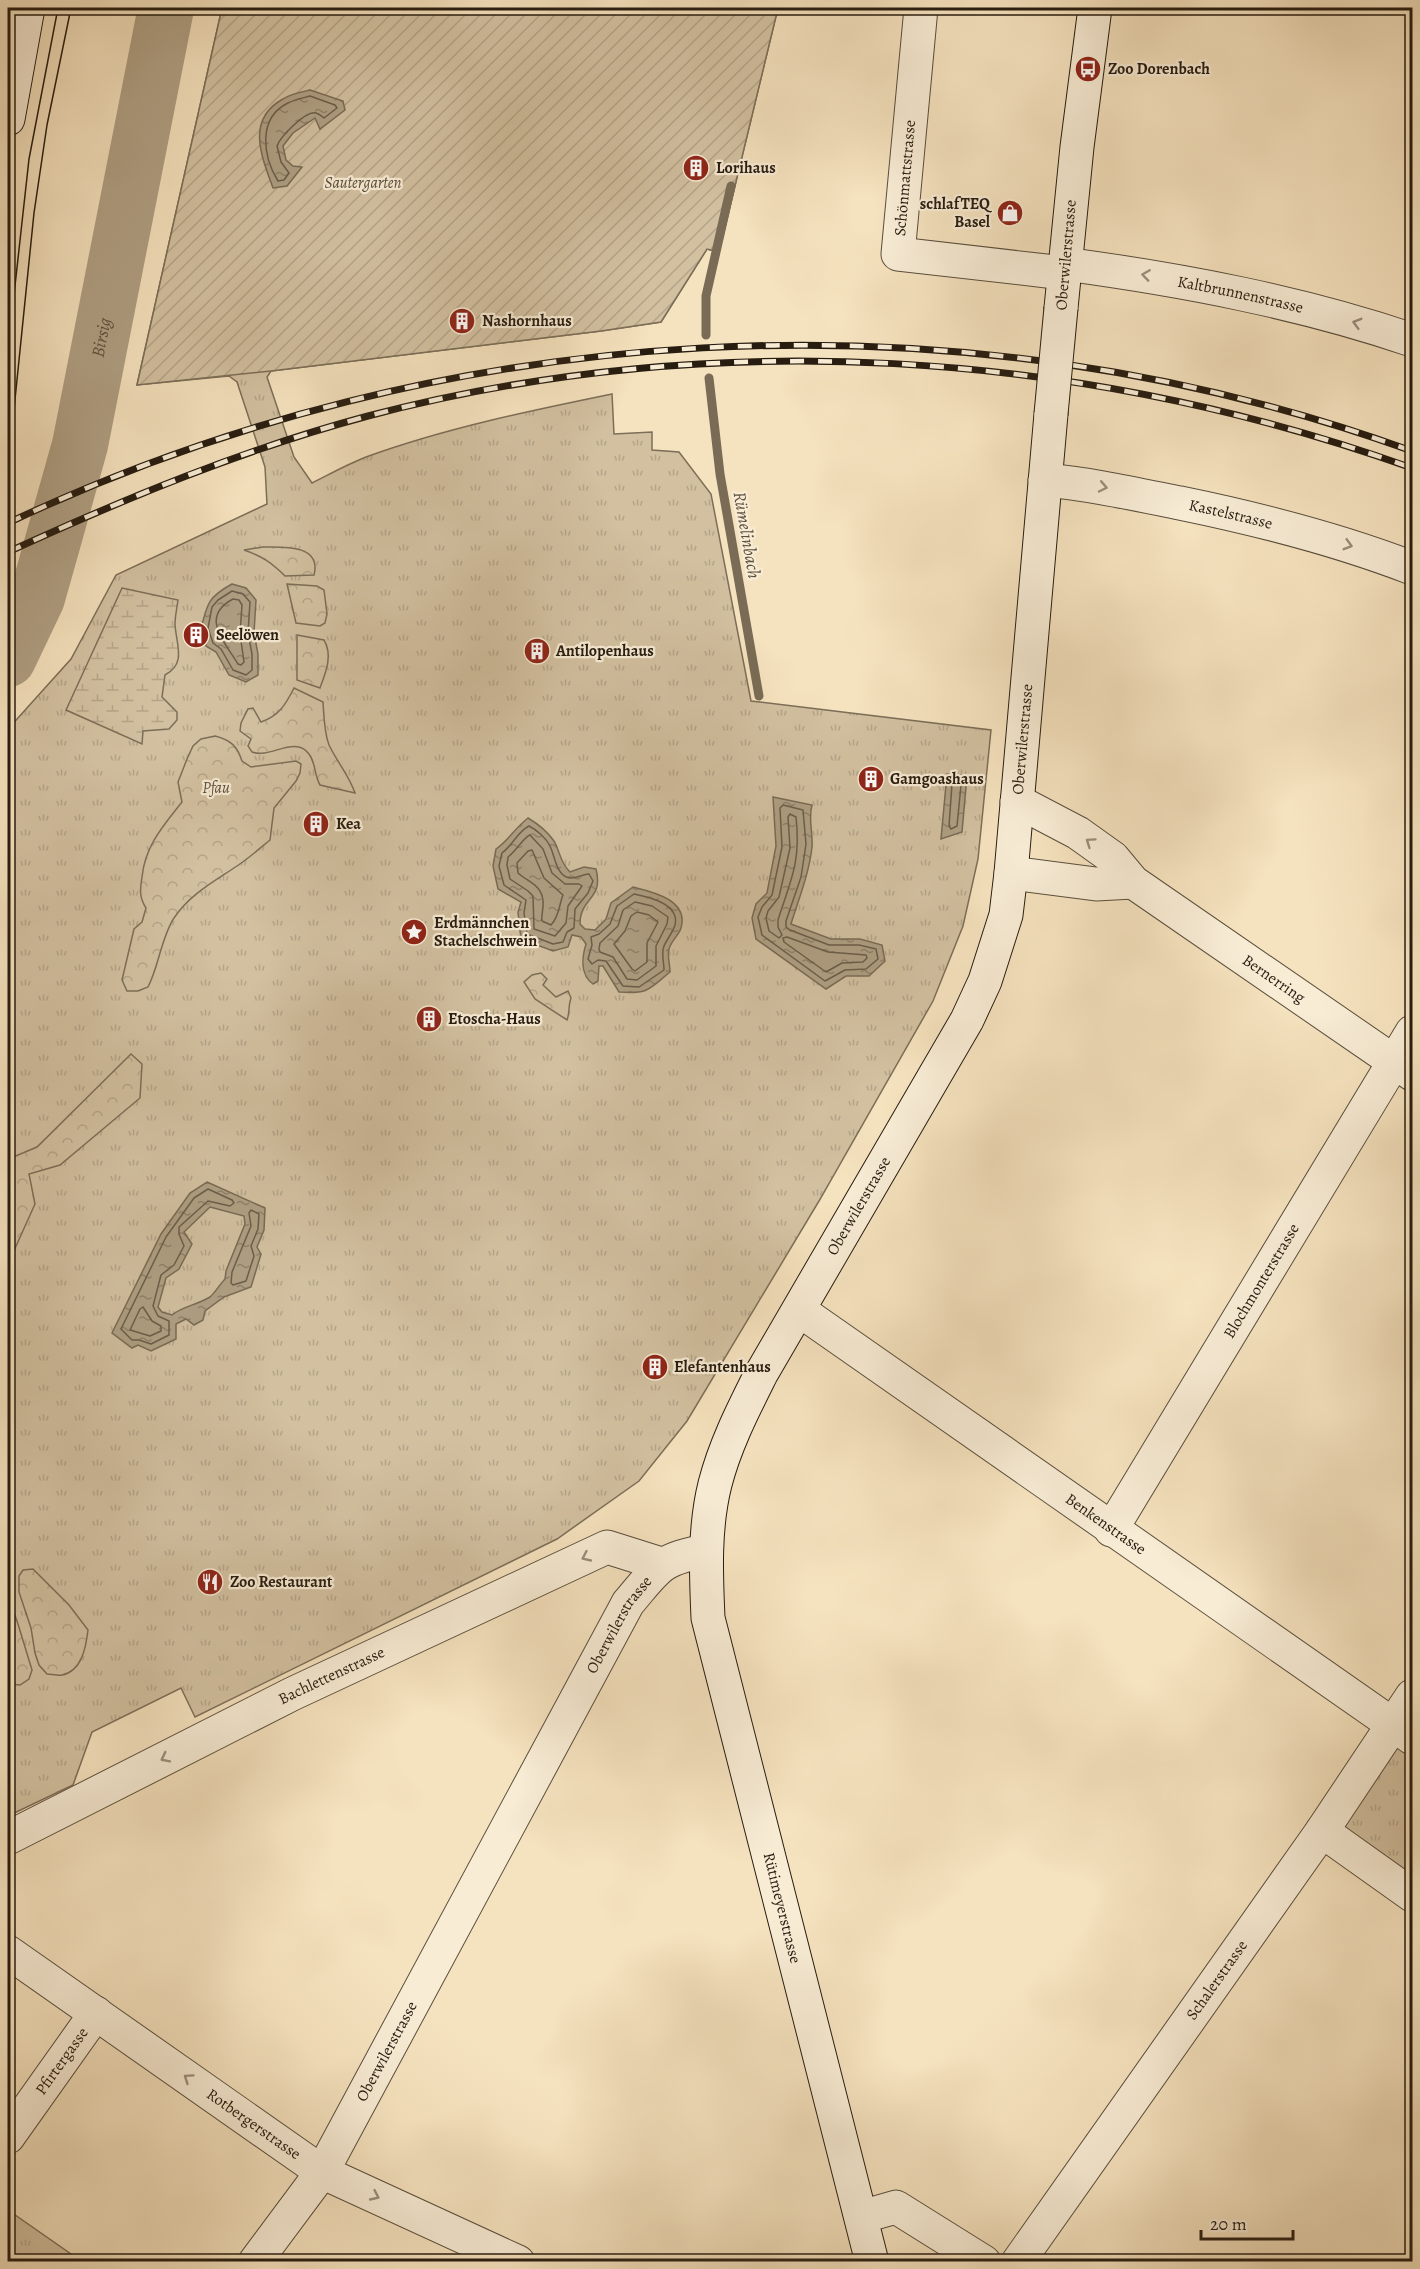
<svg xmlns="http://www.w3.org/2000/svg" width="1420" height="2269" font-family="Alegreya,serif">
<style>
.grass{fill:url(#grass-tufts);stroke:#7c6e58;stroke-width:1.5}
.forest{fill:url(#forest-crowns);stroke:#7c6e58;stroke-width:1.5}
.wetland{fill:url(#wetland-marsh);stroke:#7c6e58;stroke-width:1.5}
.garden{fill:url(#garden-furrows);stroke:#7c6e58;stroke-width:1.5}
.water{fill:url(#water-ripples);stroke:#796b55;stroke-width:1.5;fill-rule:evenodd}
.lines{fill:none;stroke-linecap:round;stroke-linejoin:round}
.shore{stroke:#6b5e4a;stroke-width:1.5}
.stream{stroke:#796b55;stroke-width:9}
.river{stroke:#af9f83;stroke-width:56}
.minor-casing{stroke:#5a4e3c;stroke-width:35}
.secondary-casing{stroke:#271c10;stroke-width:35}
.minor{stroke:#f8ecd5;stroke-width:33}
.secondary{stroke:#f8ecd5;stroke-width:33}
.tram{stroke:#271c10;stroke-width:1.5}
.rail-casing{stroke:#271c10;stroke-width:7}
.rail{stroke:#f8ecd5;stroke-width:4.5;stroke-dasharray:14;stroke-linecap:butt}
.secondary-bridge-casing{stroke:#271c10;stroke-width:35;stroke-linecap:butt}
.secondary-bridge{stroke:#f8ecd5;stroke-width:33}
.oneway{stroke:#9a8e7c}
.labels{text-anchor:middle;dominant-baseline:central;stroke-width:4.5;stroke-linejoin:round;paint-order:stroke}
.poi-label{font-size:16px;font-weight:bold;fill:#271c10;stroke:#f8ecd5;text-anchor:start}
.street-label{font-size:16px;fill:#271c10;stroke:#f8ecd5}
.park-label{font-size:16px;font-style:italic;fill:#5a4d3b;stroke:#f8ecd5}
.water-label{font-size:18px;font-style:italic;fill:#5d503e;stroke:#f8ecd5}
</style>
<defs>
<pattern id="grass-tufts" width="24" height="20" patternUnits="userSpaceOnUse" patternTransform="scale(1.5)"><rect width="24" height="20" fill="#d2c0a0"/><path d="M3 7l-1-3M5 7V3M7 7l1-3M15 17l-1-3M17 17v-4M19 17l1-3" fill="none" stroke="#b4a489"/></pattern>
<pattern id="forest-crowns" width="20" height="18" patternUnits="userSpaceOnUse" patternTransform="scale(1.5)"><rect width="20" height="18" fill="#d2c0a0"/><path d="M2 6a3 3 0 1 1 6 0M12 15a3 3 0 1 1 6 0" fill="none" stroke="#b4a489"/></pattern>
<pattern id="wetland-marsh" width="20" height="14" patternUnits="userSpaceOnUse" patternTransform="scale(1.5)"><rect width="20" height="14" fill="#d2c0a0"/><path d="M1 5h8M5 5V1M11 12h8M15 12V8" fill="none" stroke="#b4a489"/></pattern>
<pattern id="garden-furrows" width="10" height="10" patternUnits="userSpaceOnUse" patternTransform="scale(1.5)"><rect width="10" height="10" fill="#d2c0a0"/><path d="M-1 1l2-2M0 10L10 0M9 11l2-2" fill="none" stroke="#b4a489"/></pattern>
<pattern id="water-ripples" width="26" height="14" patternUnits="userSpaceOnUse" patternTransform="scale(1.5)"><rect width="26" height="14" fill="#af9f83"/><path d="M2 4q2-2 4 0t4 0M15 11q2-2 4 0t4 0" fill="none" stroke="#8e816a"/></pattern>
</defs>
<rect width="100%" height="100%" fill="#f5e2be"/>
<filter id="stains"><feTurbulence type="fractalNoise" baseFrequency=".00333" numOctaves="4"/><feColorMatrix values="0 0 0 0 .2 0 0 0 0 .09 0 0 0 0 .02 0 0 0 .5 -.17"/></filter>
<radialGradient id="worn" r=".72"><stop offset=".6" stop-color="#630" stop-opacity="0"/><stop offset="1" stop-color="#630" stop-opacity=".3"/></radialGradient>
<!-- grass -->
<g class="grass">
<path d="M 222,8 L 778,8 L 719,252 L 707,249 L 661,322 L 601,331 L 271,371 L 267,377 L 294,457 L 312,483 C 330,474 348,464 366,457 C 446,428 529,411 612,394 L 614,434 L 652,432 L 652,450 L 679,452 L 711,494 L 751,701 L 991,730 L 978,859 L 963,926 L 933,1001 L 819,1201 L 687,1421 L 639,1481 L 557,1539 L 195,1717 L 181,1688 L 92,1732 L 73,1785 L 8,1816 L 8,729 L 71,659 L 116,575 L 267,504 L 265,467 L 237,382 L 229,376 L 137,385 Z"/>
<path d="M 1395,1730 L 1412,1742 L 1412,1909 L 1316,1842 Z"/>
<path d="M 8,2210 L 81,2261 L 8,2261 Z"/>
</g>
<!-- forest -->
<g class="forest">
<path d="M 263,547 C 282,547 322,544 314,575 L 285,576 C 272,563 262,556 244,550 Z"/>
<path d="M 287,584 L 317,586 L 324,590 L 327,614 L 325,623 L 320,626 L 296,623 Z"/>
<path d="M 297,635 L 324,640 C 333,655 326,672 320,688 L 297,680 Z"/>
<path d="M 294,688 L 323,702 C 324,716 324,732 329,745 C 337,762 349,775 355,793 L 320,785 C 314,775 316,763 309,754 C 295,735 270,759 252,752 L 248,746 L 251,739 L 240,731 L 241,723 L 248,709 L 253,708 L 261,722 C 279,716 286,704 294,688 Z"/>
<path d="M 215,736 C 231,740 237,746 242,761 L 251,767 L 296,761 L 301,764 L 300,773 L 296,781 L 274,808 L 270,840 C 259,849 249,858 237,866 C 215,881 190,894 174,918 C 161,938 159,966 148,987 L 138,991 L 127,991 L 122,980 L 134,929 L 142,922 L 146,908 C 139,897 140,890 142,877 C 145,846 163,826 182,802 L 178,782 L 187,759 L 193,746 L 201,739 Z"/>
<path d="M 541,973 L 547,979 L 543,985 L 556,997 L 568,991 L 571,998 C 568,1006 570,1013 567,1020 L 535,999 L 524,982 L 532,975 Z"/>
<path d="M 131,1054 L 142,1064 L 140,1098 L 60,1165 L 29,1174 L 35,1204 L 8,1264 L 8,1218 L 11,1212 L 8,1210 L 8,1157 L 11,1158 L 37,1147 Z"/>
<path d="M 33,1569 L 69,1605 L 88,1630 C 86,1647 82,1671 62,1675 C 58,1676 51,1674 47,1674 L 39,1665 L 35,1653 L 31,1628 L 19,1592 L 19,1576 L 23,1570 Z"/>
<path d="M 8,1601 L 10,1601 L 18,1624 L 32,1670 L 29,1679 L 20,1685 L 8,1684 Z"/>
</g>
<!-- wetland -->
<path class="wetland" d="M 122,588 L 178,600 C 177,608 175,616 175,624 C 176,645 187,663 165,675 L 162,697 L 177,712 L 177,720 L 169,729 L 143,731 L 142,744 L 66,710 Z"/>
<!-- garden -->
<path class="garden" d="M 222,8 L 778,8 L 719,252 L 707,249 L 661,322 L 601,331 L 271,371 L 137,385 Z"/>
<!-- water -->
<g class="water">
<path d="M 310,90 L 343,101 L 345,110 L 320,129 L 315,118 L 293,133 L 283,146 L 286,160 L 293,166 L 302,167 L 287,186 L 273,188 C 262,157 245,120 283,99 C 290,94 301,92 310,90 Z"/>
<path d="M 232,584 L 246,588 L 256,600 L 254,633 L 258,654 L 258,675 L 246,682 L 229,675 L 216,652 L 206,646 L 206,640 L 201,629 C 207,604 208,597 232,584 Z"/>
<path d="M 947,774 L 967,776 L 962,832 L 941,839 Z"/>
<path d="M 773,797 L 812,805 C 808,819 813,832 812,847 C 809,874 799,898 791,924 L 831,939 L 860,939 L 882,945 L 885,961 L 869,976 L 846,976 L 826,989 L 756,939 L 752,918 L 756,904 L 767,893 L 776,846 Z"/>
<path d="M 528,818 C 538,824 547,831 554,841 C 561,853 559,861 570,872 L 584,867 L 596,869 C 604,900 580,897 580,924 L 585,929 L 595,930 L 606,919 L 611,903 L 633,887 C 653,892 689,900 681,928 C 679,935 671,941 669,949 C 667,955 670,965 670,972 C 648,990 649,994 619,992 L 603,966 L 599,966 L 598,981 L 593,984 C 580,975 582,957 586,944 L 581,937 L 572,935 L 568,947 L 553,951 L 521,939 L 518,912 L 521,902 L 498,889 L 493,866 L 496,849 C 509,840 515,828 528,818 Z"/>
<path d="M 207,1182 L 265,1208 L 264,1230 L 257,1247 L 261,1254 L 251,1287 L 224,1297 L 205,1311 L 203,1320 L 194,1325 L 186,1319 L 176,1324 L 176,1339 L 151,1351 L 138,1345 L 132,1348 L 112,1333 L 161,1234 L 190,1193 ZM 210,1207 L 244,1216 L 245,1224 L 226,1271 L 225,1279 C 220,1284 214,1294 210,1297 C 197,1305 183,1306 172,1315 L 162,1312 L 158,1307 L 166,1278 L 179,1269 L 192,1244 L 184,1232 Z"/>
</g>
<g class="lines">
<!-- shore -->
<g class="shore">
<path d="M 310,96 L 335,105 L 337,108 L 324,118 C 322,116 319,114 316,113 C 306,110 280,137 277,146 L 281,162 L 289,173 L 284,180 L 278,181 C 263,157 257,118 288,103 C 294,100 303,98 310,96 Z"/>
<path d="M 232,591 L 243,594 L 250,602 L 248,633 L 252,654 L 252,670 L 246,675 L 233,670 L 221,649 L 213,643 L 208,628 L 212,607 L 218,600 Z"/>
<path d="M 233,599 L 239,600 L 242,605 L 240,634 L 244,662 L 241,665 L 238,664 C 225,642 199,617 233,599 Z"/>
<path d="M 954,781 L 959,782 L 961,785 L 957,826 L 951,829 L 949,826 L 952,784 Z"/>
<path d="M 783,805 L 803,810 L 806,844 L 801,877 L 786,921 L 786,927 L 790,930 L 829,945 L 859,945 L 876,949 L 878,959 L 866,969 L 845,970 L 825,981 L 762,935 L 758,917 L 762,907 L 772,895 L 782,847 L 780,808 Z"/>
<path d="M 790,814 L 796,817 C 801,862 791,879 778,920 L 778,927 L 782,935 L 779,938 L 769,931 L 766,918 L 768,911 L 779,897 L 790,848 L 788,817 Z"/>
<path d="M 529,826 C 537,830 546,838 550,846 C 555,856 556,876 570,878 C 576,879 583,874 589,874 L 593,881 L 588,893 L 575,909 L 574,928 L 567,932 L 563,942 L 553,944 L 527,934 L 524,913 L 526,900 L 504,885 L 499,866 L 502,853 C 514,844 517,832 529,826 Z"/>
<path d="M 530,835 L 543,849 L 552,873 L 565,884 L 579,884 L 582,886 L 568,906 L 566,923 L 555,936 L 534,929 L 533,896 L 528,891 L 510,879 L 507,865 L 508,857 C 516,851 524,837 530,835 Z"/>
<path d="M 532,850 L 544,878 L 563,895 C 559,905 559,917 551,925 L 542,921 C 541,914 544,908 543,901 C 542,885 528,882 518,873 L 517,863 L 528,851 Z"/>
<path d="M 634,894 C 649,897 680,904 675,925 C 673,932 667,939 664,946 C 661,953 664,962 664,970 L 639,987 L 623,986 L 606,961 L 598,960 L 592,964 L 588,959 L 592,945 L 591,937 L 599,934 L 610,924 L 617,906 Z"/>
<path d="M 635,902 L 652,906 L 668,917 L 667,924 L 656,946 L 656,966 L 637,980 L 627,979 L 613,957 L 600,952 L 599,949 L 600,943 L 618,926 L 623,910 Z"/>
<path d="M 637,912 L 649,915 L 658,922 L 647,943 L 647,962 L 635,971 L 632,969 L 614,944 L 625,931 L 631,916 Z"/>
<path d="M 787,937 L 828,952 L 866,955 L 867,958 L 863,962 L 842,963 L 826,972 L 784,942 L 783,938 Z"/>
<path d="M 208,1189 L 232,1200 L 234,1203 L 230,1206 L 208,1201 L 179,1227 L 179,1234 L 184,1246 L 174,1265 L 161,1275 L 153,1306 L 158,1316 L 169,1321 L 169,1335 L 151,1344 L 139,1340 L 132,1340 L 121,1329 L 166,1237 L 194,1198 Z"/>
<path d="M 251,1210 L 259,1214 L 258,1229 L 251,1246 L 254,1256 L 246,1281 L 233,1285 L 231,1283 L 232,1272 L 251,1226 L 249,1213 Z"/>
<path d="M 143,1307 L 152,1321 L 161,1326 L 161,1331 L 150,1336 L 130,1330 L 140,1309 Z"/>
</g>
<!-- stream -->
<g class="stream">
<path d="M 706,335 L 706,296 L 731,186"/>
<path d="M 709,378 L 720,474 L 759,696"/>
</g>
<!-- river -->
<path class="river" id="s1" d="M 8,659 L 37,598 L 80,445 L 166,8"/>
<defs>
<g id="minor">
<path d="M 921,8 L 898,254 L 1064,273"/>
<path id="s2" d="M 1065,264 C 1183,280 1300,302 1412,340"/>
<path id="s3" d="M 1045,480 C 1090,484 1135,494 1180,503 C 1258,519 1337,539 1412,568"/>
<path id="s4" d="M 1017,801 L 1078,833 L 1113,858 L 1133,882 L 1412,1074"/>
<path d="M 1011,873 L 1096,884 L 1133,882"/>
<path id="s5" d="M 799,1310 L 1412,1738"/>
<path id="s6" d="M 1111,1530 L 1412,1032"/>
<path d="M 1322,1831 L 1412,1895"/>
<path id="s7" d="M 8,1838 L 292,1694 L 607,1547 L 661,1564"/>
<path id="s8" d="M 8,1952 L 322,2172 L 518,2262"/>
<path id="s9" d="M 8,2137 L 96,2013"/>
<path d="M 861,2217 L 896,2207 L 984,2262"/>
<path id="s10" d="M 255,2262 L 322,2172 L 628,1603 C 658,1568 659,1559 706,1551"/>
<path id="s11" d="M 1018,2262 L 1322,1831 L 1412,1696"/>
</g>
<g id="secondary">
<path d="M 8,119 L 28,8"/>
<path d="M 1061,308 L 1077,147 L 1095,8"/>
<path id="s12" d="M 872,2262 L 708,1618 C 706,1574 704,1528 715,1484 C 725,1445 743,1410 761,1374 L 967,1020 L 985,981 L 1006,915 L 1011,873 L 1051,414"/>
</g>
</defs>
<!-- minor casing -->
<use href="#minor" class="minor-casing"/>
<!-- secondary casing -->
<use href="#secondary" class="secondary-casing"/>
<!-- minor -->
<use href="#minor" class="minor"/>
<!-- secondary -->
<use href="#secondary" class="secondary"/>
<!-- tram -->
<g class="tram">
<path d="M 8,349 L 29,159 L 58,8"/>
<path d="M 8,468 L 34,213 L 47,125 L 71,8"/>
</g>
<defs>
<g id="rail">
<path d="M 8,523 C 444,317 957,286 1412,451"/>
<path d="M 8,552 C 124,499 244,449 368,416 C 711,326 1079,349 1412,468"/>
</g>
</defs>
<!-- rail casing -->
<use href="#rail" class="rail-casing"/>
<!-- rail -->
<use href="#rail" class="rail"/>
<defs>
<path id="secondary-bridge" d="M 1051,414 L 1061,308"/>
</defs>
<!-- secondary-bridge casing -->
<use href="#secondary-bridge" class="secondary-bridge-casing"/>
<!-- secondary-bridge -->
<use href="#secondary-bridge" class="secondary-bridge"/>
</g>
<!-- one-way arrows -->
<defs><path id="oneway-chevron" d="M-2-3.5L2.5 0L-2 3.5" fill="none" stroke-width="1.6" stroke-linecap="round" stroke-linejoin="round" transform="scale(1.5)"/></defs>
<g class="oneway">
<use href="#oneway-chevron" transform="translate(1146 275) rotate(-172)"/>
<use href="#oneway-chevron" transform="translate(1357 323) rotate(-164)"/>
<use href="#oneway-chevron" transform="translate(1103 487) rotate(12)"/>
<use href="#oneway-chevron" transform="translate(1348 545) rotate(16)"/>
<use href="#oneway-chevron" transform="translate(1090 842) rotate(-145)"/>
<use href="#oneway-chevron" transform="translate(586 1557) rotate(155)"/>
<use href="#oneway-chevron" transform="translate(165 1758) rotate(153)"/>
<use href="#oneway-chevron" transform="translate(188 2078) rotate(-145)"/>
<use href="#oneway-chevron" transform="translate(375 2196) rotate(25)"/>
</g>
<!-- icons -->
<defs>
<symbol id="bus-disc" viewBox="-11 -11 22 22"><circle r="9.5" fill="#8f2418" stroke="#f8ecd5"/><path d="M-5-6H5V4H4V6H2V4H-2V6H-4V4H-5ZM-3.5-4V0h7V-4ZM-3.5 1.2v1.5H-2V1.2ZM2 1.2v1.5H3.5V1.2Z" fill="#fff"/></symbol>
<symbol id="building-disc" viewBox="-11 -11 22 22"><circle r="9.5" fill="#8f2418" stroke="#f8ecd5"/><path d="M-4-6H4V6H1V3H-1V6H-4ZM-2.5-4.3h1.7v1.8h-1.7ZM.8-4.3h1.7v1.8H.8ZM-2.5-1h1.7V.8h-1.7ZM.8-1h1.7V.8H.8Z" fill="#fff"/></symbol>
<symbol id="shop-disc" viewBox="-11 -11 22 22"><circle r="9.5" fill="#8f2418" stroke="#f8ecd5"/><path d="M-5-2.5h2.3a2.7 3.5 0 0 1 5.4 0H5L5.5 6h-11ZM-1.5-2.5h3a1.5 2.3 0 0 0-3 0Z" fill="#fff"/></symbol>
<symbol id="sight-disc" viewBox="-11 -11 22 22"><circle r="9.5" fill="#8f2418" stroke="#f8ecd5"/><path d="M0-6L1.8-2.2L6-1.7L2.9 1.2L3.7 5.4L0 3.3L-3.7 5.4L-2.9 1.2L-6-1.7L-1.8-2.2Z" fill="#fff"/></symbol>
<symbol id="restaurant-disc" viewBox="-11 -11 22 22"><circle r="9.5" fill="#8f2418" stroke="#f8ecd5"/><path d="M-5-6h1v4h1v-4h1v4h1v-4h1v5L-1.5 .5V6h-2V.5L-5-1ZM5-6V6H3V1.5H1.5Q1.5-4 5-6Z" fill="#fff"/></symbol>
</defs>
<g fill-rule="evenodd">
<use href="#bus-disc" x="1073" y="54" width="30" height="30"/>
<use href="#building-disc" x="681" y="153" width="30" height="30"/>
<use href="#shop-disc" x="995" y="198" width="30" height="30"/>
<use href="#building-disc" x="447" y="306" width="30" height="30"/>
<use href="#building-disc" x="181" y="620" width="30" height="30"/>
<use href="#building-disc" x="522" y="636" width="30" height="30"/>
<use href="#building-disc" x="856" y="764" width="30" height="30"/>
<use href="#building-disc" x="301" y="809" width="30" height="30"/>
<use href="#sight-disc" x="399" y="917" width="30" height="30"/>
<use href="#building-disc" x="414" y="1004" width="30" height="30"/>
<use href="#building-disc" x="640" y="1352" width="30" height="30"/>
<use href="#restaurant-disc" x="195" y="1567" width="30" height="30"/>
</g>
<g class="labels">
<!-- poi labels -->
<g class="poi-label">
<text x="1108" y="69">Zoo Dorenbach</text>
<text x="716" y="168">Lorihaus</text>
<text x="990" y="204" text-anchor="end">schlafTEQ<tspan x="990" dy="18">Basel</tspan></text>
<text x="482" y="321">Nashornhaus</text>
<text x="216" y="635">Seelöwen</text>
<text x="556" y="651">Antilopenhaus</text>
<text x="890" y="779">Gamgoashaus</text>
<text x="336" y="824">Kea</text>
<text x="434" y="923">Erdmännchen<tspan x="434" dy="18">Stachelschwein</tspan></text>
<text x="448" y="1019">Etoscha-Haus</text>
<text x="674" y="1367">Elefantenhaus</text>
<text x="230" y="1582">Zoo Restaurant</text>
</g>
<!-- street labels -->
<g class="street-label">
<text transform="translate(905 178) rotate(-85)">Schönmattstrasse</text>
<text transform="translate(1066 255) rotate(-85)">Oberwilerstrasse</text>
<text stroke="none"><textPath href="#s2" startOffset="178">Kaltbrunnenstrasse</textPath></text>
<text stroke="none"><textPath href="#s3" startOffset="189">Kastelstrasse</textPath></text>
<text stroke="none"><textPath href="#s12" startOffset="1617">Oberwilerstrasse</textPath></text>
<text stroke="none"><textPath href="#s4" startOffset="314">Bernerring</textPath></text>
<text stroke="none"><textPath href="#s12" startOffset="1113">Oberwilerstrasse</textPath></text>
<text stroke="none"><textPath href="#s6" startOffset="291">Blochmonterstrasse</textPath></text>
<text stroke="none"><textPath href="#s5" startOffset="374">Benkenstrasse</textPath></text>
<text stroke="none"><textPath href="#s10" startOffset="735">Oberwilerstrasse</textPath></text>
<text stroke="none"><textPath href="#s7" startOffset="362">Bachlettenstrasse</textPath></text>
<text transform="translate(782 1908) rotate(76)">Rütimeyerstrasse</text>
<text stroke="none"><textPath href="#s11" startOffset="345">Schalerstrasse</textPath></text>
<text stroke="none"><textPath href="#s10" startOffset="249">Oberwilerstrasse</textPath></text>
<text stroke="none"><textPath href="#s9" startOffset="93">Pfirtergasse</textPath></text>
<text stroke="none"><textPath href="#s8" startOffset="300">Rotbergerstrasse</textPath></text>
</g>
<!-- park labels -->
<g class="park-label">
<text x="363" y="183">Sautergarten</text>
<text x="216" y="788">Pfau</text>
</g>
<!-- water labels -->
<g class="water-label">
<text stroke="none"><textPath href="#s1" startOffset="336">Birsig</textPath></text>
<text transform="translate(747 535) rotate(80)">Rümelinbach</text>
</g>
</g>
<!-- margin -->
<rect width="1420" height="2269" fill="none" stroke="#f5e2be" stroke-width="30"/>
<rect x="9" y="9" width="1402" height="2251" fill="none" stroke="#271c10" stroke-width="3"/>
<rect x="15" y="15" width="1390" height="2239" fill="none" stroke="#271c10" stroke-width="1.5"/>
<!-- scale -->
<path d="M1201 2230v9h92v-9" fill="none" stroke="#271c10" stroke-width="3"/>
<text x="1210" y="2230" font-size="18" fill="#271c10" stroke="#f8ecd5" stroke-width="4.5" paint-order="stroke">20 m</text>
<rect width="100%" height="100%" filter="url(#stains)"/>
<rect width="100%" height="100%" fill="url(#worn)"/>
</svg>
